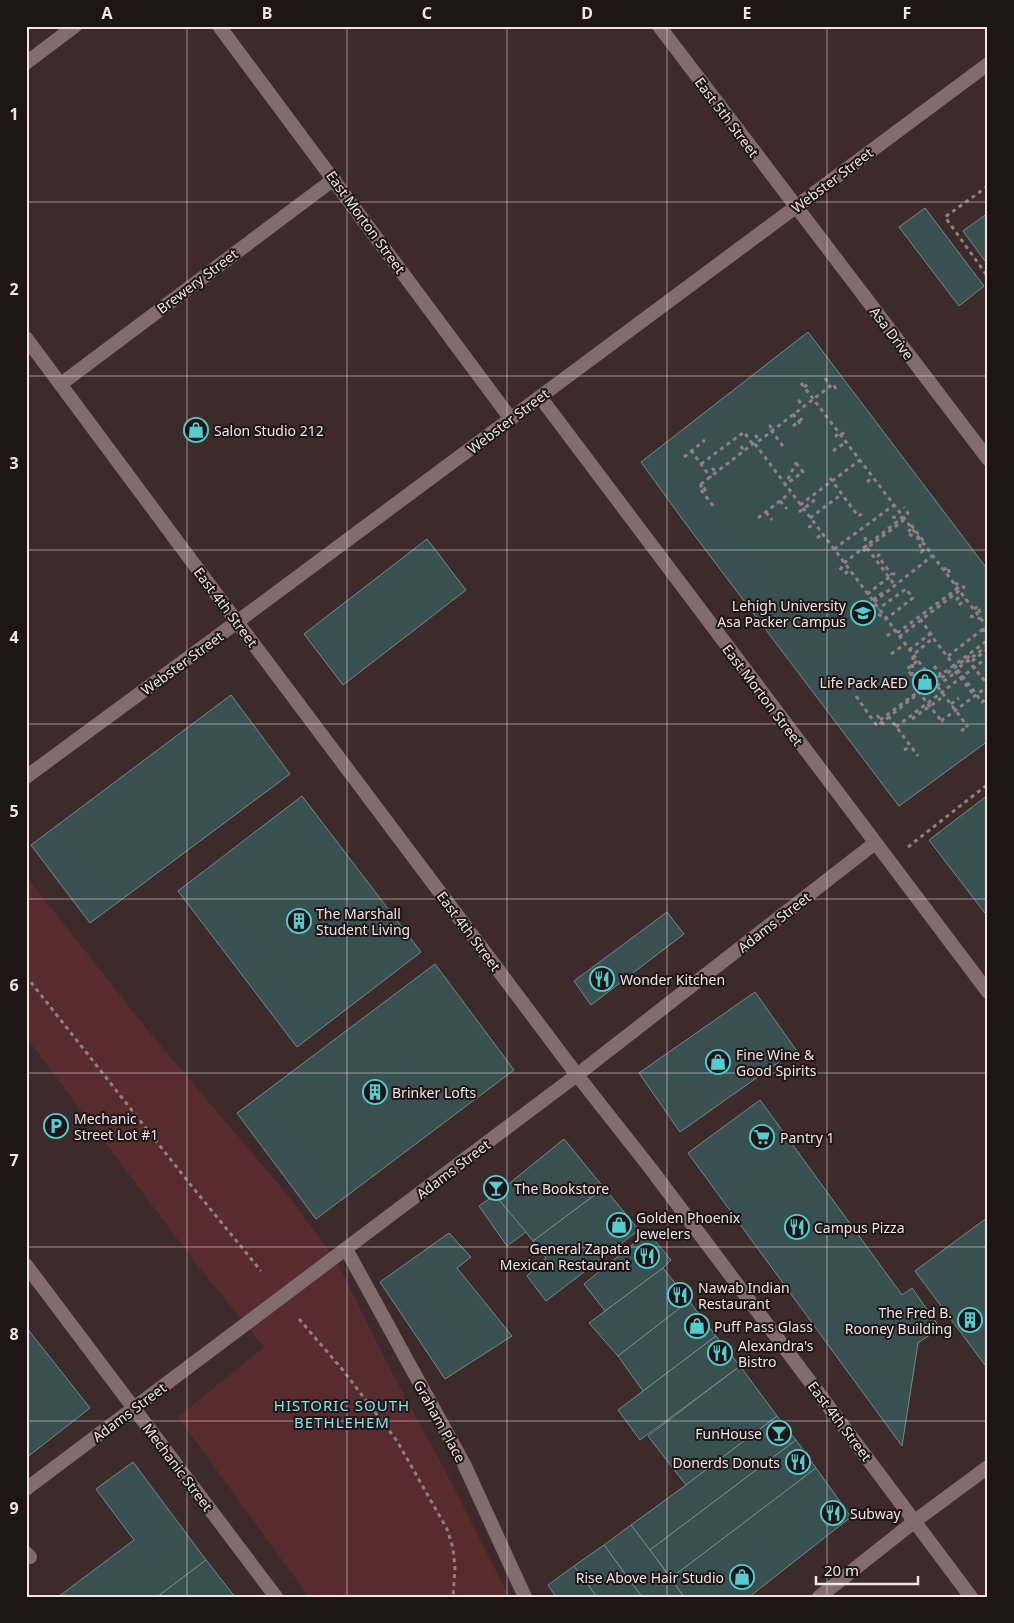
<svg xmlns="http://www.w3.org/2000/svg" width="1014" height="1623" font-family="'Noto Sans',sans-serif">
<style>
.green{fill:#582b2e}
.building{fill:#395051;stroke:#728b8b}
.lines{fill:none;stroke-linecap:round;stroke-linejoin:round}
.path{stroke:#908081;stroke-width:3;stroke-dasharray:4 4;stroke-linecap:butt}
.service{stroke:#836c6d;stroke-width:14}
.minor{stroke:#836c6d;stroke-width:14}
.tertiary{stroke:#836c6d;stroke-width:14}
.secondary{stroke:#836c6d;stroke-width:14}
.grid{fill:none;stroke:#f1e4e4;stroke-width:1;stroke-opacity:0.55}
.labels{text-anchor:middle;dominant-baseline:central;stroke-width:4;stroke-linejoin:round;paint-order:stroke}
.street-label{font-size:14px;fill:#f1e4e4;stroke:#1e1516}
.poi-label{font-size:14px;fill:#f1e4e4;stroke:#1e1516;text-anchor:start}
.neighbourhood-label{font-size:15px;letter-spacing:1px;fill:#7eeaed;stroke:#1e1516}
.neatline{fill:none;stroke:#f1e4e4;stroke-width:2}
.grid-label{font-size:16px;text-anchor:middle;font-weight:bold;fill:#f1e4e4}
</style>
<rect width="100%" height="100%" fill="#3d2a2b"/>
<!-- green -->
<path class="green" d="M 26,876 L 146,1028 L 286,1193 L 336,1260 L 389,1367 L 450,1480 L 509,1597 L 309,1597 L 178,1417 L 264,1347 L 197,1265 L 26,1037 Z"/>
<!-- building -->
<g class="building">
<path d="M 925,208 L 984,286 L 959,306 L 899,227 Z"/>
<path d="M 988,213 L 988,265 L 963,231 Z"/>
<path d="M 808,332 L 988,570 L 988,741 L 899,806 L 683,520 L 641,462 Z"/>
<path d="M 427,539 L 466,590 L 343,685 L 304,634 Z"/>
<path d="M 231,695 L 290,774 L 90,923 L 31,845 Z"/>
<path d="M 988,795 L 988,917 L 929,840 Z"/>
<path d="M 302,796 L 421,952 L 297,1047 L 178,891 Z"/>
<path d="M 667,912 L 684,934 L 591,1005 L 574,981 Z"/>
<path d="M 435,964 L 514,1070 L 316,1219 L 237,1113 Z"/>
<path d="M 755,992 L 796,1050 L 680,1132 L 639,1073 Z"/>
<path d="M 760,1100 L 902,1295 L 912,1288 L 940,1328 L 918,1343 L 902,1446 L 688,1153 Z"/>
<path d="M 564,1139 L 604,1188 L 533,1241 L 495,1195 Z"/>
<path d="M 604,1188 L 639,1230 L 546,1301 L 527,1276 L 546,1258 L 533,1241 Z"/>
<path d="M 495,1195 L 526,1232 L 507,1246 L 479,1206 Z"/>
<path d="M 988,1217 L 988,1369 L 915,1271 Z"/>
<path d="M 648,1232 L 671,1260 L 663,1268 L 605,1311 L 584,1284 Z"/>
<path d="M 449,1233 L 471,1257 L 457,1268 L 512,1336 L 445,1379 L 380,1282 Z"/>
<path d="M 663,1268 L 689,1301 L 618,1356 L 589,1323 Z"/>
<path d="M 689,1301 L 716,1336 L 643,1391 L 618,1356 Z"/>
<path d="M 26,1327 L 90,1408 L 26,1458 Z"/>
<path d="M 716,1336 L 740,1366 L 640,1440 L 618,1410 Z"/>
<path d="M 740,1366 L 777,1416 L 686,1485 L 648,1436 Z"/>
<path d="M 777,1416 L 796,1440 L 650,1550 L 631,1525 L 686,1485 Z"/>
<path d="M 796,1440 L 816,1468 L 671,1578 L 650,1550 Z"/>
<path d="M 133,1462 L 206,1560 L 157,1597 L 58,1597 L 134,1540 L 96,1489 Z"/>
<path d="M 816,1468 L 851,1517 L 749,1597 L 684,1597 L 671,1578 Z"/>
<path d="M 631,1525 L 650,1550 L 684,1597 L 642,1597 L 604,1545 Z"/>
<path d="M 604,1545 L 642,1597 L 597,1597 L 574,1566 Z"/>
<path d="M 206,1560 L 235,1597 L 157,1597 Z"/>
<path d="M 574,1566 L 597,1597 L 556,1597 L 548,1585 Z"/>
</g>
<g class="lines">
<!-- path -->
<g class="path">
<path d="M 988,186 L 945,217 L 988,277"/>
<path d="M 825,378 L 830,386"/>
<path d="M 801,383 L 988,628"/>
<path d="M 804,387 L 810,383"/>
<path d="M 836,389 L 833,384 L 755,444 L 968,727"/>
<path d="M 798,400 L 804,406"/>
<path d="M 793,414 L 802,426"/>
<path d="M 769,425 L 773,429"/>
<path d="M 793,426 L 804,417"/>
<path d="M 771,430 L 785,449"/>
<path d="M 755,435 L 759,439"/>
<path d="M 841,435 L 846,431"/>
<path d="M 835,437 L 839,433"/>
<path d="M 741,446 L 744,451"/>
<path d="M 691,450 L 711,478"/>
<path d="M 833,451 L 846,442"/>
<path d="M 684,457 L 705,440"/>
<path d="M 796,463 L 803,472 L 785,485 Z"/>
<path d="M 701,464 L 744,432 L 754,446"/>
<path d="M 712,468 L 716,472"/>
<path d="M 830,478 L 858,516 L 862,514"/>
<path d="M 867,482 L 873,477"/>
<path d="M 703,485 L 699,487 L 713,506"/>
<path d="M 706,491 L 701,484 L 754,443"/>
<path d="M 780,501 L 787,509"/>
<path d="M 800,505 L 860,460"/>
<path d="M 766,512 L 772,520"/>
<path d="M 799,512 L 816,499"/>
<path d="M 892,517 L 902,518 L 908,513 L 904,507"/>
<path d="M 758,518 L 790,493"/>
<path d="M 810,518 L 842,494"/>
<path d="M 911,525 L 926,544"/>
<path d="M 808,527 L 815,525"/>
<path d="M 911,529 L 907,533 L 919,539 L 921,552 L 926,548"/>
<path d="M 865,537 L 866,547"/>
<path d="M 817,538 L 822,534"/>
<path d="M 867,548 L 894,584 L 893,585"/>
<path d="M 834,549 L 894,505"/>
<path d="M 863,551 L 904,520"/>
<path d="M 880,554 L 878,556 L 892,575"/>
<path d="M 840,570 L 844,563 L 902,518 L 903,519"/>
<path d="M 943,570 L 948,567 L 950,577"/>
<path d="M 845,574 L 849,570"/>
<path d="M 867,594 L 895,573"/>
<path d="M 873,600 L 886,590"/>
<path d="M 956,600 L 962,595"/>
<path d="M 874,602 L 932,556"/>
<path d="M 875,605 L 870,609 L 886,619 L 913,598 L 906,589 L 878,609"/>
<path d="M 959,605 L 966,599"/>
<path d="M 974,609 L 978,606 L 981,617"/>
<path d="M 970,616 L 988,621"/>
<path d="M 920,619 L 934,638"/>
<path d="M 983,628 L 984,635"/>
<path d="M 897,633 L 958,588"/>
<path d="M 887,636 L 895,630"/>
<path d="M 899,637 L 964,587 L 953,582"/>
<path d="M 988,645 L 957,669 L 982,702 L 988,697"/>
<path d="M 909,650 L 930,634"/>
<path d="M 891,654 L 905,644"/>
<path d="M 948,656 L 987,626"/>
<path d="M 967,659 L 988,685"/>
<path d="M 917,661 L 907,669 L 923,690"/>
<path d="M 972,661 L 988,649"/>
<path d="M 934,666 L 941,675"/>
<path d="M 955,671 L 975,696"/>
<path d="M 912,676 L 913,655 L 933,638 L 957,669"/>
<path d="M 935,683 L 972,654"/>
<path d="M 937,686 L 959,670"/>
<path d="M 918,691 L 943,723"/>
<path d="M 856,696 L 877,726 L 889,717"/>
<path d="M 915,696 L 889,717 L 918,756"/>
<path d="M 951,704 L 959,698"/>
<path d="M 877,715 L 884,725"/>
<path d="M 912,719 L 944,696"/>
<path d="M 880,720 L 988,640"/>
<path d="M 941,721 L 988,686"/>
<path d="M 896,727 L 988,657"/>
<path d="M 961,731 L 967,727 L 966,726"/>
<path d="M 904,750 L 911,746"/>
<path d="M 908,847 L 988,784"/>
<path d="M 26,976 L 190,1184 L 261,1271"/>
<path d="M 299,1319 L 342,1369 L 397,1441 L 447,1529 L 453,1548 L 455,1568 L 453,1597"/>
</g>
<!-- service -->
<g class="service">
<path d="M 219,26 L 511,419"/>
<path d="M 61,384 L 334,179"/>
<path d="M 346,1249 L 464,1464 L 525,1597"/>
<path d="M 26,1553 L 30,1557"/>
</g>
<!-- minor -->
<g class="minor">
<path d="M 659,26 L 988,459"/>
<path d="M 26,63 L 75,26"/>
<path d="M 540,397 L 988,992"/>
<path d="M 26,777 L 237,622 L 988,64"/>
<path d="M 26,1265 L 276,1597"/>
<path d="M 26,1489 L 577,1075 L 875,843"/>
<path d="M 915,1521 L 988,1467"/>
</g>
<!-- tertiary -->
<path class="tertiary" d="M 819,1597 L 915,1521"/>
<!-- secondary -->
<path class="secondary" d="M 26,338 L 237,622 L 577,1075 L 651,1169 L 971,1597"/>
</g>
<!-- grid -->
<path class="grid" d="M 187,26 L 187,1597M 347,26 L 347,1597M 507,26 L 507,1597M 667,26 L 667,1597M 827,26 L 827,1597M 26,202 L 988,202M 26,376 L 988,376M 26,550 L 988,550M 26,724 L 988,724M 26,899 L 988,899M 26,1073 L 988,1073M 26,1247 L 988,1247M 26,1421 L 988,1421"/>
<!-- icons -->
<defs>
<symbol id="shop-ring" viewBox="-11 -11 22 22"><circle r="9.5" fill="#1e1516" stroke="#52cdd0" stroke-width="1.5"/><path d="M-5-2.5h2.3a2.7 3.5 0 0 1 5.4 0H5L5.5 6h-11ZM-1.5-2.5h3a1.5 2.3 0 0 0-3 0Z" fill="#52cdd0"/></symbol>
<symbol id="university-ring" viewBox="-11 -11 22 22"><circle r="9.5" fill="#1e1516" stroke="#52cdd0" stroke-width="1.5"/><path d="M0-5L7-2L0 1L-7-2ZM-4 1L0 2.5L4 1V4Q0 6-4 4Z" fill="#52cdd0"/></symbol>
<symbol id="building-ring" viewBox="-11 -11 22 22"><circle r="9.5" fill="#1e1516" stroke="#52cdd0" stroke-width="1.5"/><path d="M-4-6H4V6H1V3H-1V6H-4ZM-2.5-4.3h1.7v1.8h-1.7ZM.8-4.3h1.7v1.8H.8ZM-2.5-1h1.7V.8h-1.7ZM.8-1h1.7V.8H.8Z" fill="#52cdd0"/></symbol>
<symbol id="restaurant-ring" viewBox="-11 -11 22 22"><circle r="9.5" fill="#1e1516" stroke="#52cdd0" stroke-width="1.5"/><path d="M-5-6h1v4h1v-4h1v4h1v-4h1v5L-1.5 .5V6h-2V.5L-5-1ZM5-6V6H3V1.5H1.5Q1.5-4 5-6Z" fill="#52cdd0"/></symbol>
<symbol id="parking-ring" viewBox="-11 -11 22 22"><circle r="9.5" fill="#1e1516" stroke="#52cdd0" stroke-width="1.5"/><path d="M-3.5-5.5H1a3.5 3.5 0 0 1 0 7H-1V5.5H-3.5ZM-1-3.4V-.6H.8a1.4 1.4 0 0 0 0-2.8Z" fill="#52cdd0"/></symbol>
<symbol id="supermarket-ring" viewBox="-11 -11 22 22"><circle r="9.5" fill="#1e1516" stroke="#52cdd0" stroke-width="1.5"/><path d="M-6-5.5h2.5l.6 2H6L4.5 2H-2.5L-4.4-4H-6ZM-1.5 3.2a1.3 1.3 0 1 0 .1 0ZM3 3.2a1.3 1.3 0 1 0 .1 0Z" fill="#52cdd0"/></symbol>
<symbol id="bar-ring" viewBox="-11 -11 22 22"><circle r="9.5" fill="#1e1516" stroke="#52cdd0" stroke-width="1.5"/><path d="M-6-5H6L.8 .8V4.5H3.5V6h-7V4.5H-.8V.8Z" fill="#52cdd0"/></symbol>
</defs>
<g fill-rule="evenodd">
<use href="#shop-ring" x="182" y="416" width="28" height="28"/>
<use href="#university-ring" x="849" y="599" width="28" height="28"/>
<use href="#shop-ring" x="911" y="668" width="28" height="28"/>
<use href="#building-ring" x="285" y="907" width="28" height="28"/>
<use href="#restaurant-ring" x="588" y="965" width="28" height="28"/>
<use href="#shop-ring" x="704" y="1048" width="28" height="28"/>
<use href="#building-ring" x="361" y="1078" width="28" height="28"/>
<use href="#parking-ring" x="42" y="1112" width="28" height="28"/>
<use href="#supermarket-ring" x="748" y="1123" width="28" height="28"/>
<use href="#bar-ring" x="482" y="1174" width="28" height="28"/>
<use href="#shop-ring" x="605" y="1211" width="28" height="28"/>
<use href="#restaurant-ring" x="783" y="1213" width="28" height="28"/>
<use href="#restaurant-ring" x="633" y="1242" width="28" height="28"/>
<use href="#restaurant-ring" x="666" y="1281" width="28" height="28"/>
<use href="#building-ring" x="956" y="1306" width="28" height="28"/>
<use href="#shop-ring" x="683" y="1312" width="28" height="28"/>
<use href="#restaurant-ring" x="706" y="1339" width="28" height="28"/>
<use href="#bar-ring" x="765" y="1419" width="28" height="28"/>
<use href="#restaurant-ring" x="784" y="1448" width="28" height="28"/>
<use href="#restaurant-ring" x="819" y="1499" width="28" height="28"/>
<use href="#shop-ring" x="728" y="1563" width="28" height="28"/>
</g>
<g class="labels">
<!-- street labels -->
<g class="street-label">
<text transform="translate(727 117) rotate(53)">East 5th Street</text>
<text transform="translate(832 180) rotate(-37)">Webster Street</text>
<text transform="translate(366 222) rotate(54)">East Morton Street</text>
<text transform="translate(197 281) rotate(-37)">Brewery Street</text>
<text transform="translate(892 333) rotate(53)">Asa Drive</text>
<text transform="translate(508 421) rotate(-37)">Webster Street</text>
<text transform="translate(226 607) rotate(53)">East 4th Street</text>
<text transform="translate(182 663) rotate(-36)">Webster Street</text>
<text transform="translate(763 695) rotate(53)">East Morton Street</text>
<text transform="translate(774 922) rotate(-38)">Adams Street</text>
<text transform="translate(469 931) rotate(53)">East 4th Street</text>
<text transform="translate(453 1169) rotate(-37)">Adams Street</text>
<text transform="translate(129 1412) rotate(-37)">Adams Street</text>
<text transform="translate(440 1421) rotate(61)">Graham Place</text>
<text transform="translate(840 1421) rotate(53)">East 4th Street</text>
<text transform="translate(178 1467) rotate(53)">Mechanic Street</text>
</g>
<!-- poi labels -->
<g class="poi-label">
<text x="214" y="430">Salon Studio 212</text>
<text x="846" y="605" text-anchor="end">Lehigh University<tspan x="846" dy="16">Asa Packer Campus</tspan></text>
<text x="908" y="682" text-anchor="end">Life Pack AED</text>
<text x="316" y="913">The Marshall<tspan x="316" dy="16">Student Living</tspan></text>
<text x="620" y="979">Wonder Kitchen</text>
<text x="736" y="1054">Fine Wine &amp;<tspan x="736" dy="16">Good Spirits</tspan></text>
<text x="392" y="1092">Brinker Lofts</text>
<text x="74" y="1118">Mechanic<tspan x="74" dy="16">Street Lot #1</tspan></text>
<text x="780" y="1137">Pantry 1</text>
<text x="514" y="1188">The Bookstore</text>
<text x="636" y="1217">Golden Phoenix<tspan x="636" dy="16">Jewelers</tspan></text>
<text x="814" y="1227">Campus Pizza</text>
<text x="630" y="1248" text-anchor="end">General Zapata<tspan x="630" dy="16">Mexican Restaurant</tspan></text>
<text x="698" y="1287">Nawab Indian<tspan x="698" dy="16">Restaurant</tspan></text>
<text x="952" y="1312" text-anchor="end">The Fred B.<tspan x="952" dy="16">Rooney Building</tspan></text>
<text x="714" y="1326">Puff Pass Glass</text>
<text x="738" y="1345">Alexandra's<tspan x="738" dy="16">Bistro</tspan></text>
<text x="762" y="1433" text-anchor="end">FunHouse</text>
<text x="780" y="1462" text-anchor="end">Donerds Donuts</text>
<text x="850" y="1513">Subway</text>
<text x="724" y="1577" text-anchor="end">Rise Above Hair Studio</text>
</g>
<!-- neighbourhood labels -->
<g class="neighbourhood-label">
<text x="342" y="1405">HISTORIC SOUTH<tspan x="342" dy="17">BETHLEHEM</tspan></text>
</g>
</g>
<!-- border -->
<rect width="1014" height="1623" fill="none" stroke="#1e1516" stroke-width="55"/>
<!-- scale -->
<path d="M816 1576v8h102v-8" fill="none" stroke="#f1e4e4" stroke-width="2.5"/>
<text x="824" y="1576" font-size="15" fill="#f1e4e4" stroke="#1e1516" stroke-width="4" paint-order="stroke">20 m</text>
<rect x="28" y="28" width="958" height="1568" class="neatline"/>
<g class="grid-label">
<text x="107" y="19">A</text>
<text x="267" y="19">B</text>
<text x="427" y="19">C</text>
<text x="587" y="19">D</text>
<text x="747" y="19">E</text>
<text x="907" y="19">F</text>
<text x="14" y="120">1</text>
<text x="14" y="295">2</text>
<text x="14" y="469">3</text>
<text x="14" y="643">4</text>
<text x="14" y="817">5</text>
<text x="14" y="991">6</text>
<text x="14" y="1166">7</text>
<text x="14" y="1340">8</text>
<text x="14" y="1514">9</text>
</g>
</svg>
